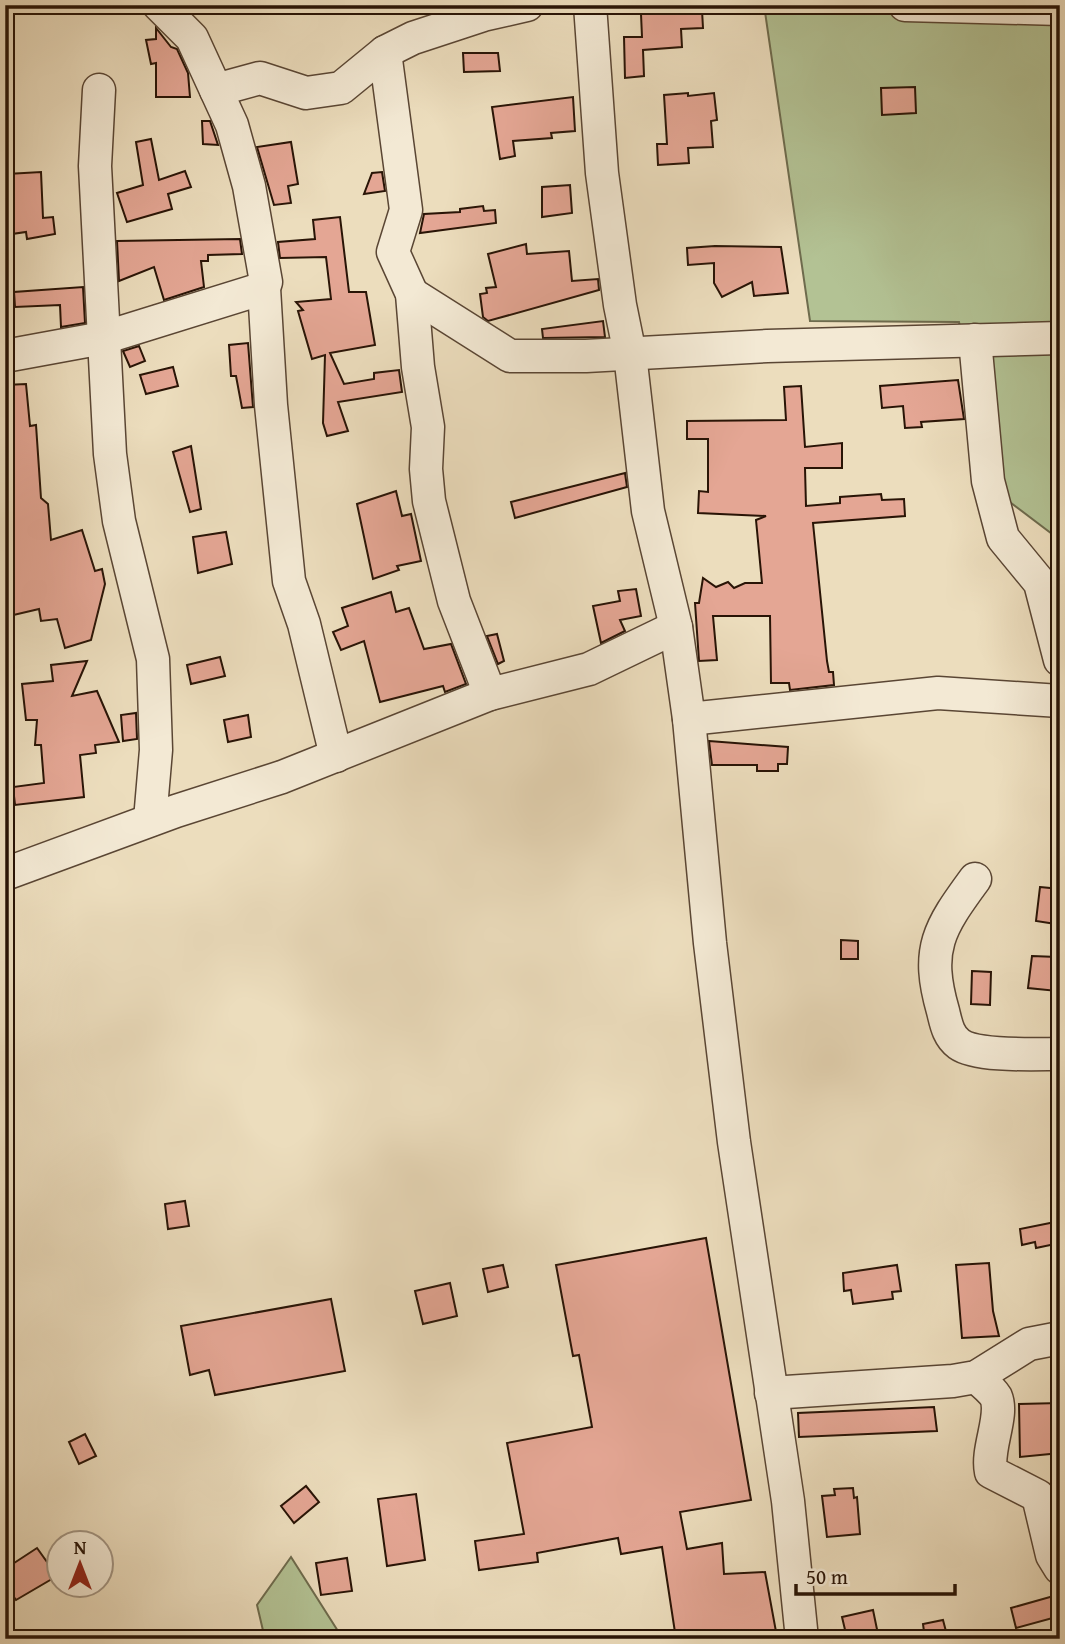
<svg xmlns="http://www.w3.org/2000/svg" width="1065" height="1644" font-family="'Gentium Book Plus',serif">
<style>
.green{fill:#b3c294;stroke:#6e6b4d;stroke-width:2}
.building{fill:#e4a694;stroke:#291406;stroke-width:2}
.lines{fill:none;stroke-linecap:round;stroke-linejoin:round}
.minor-casing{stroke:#5a4634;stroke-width:35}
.minor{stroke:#f3e9d4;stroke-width:32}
</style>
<rect width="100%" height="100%" fill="#ecddbd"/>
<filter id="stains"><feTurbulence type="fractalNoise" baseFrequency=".00286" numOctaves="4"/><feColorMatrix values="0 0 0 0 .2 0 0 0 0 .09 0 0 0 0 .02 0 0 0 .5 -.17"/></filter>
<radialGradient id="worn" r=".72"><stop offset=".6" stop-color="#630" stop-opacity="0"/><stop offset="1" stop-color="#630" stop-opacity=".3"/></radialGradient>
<!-- green -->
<g class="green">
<path d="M 764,5 L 1060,5 L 1060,540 L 994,490 L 959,322 L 810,321 Z"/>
<path d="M 291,1557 L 343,1639 L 265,1639 L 257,1605 Z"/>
</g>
<!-- building -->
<g class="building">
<path d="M 676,8 L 676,11 L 702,10 L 703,28 L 681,29 L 682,47 L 643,50 L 644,76 L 625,78 L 624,37 L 642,37 L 641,14 L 651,14 L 650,10 Z"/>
<path d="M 156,28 L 171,47 L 177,49 L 188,73 L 190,97 L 156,97 L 156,63 L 151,64 L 146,40 L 156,39 Z"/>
<path d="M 463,53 L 498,53 L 500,71 L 464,72 Z"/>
<path d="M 915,87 L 916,113 L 882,115 L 881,88 Z"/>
<path d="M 688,93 L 688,96 L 714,93 L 717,120 L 711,121 L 713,147 L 688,148 L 689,163 L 658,165 L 657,144 L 667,144 L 664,95 Z"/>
<path d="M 573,97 L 575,131 L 551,133 L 552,138 L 513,141 L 515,156 L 500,159 L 492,107 Z"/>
<path d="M 202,121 L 210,121 L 218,145 L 203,144 Z"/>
<path d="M 151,139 L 159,180 L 185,171 L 191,187 L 168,194 L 172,209 L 127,222 L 117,193 L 143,185 L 136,142 Z"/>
<path d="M 291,142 L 298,184 L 288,186 L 291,203 L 274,205 L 257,147 Z"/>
<path d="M 41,172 L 43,218 L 53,217 L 55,234 L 27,239 L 26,232 L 5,235 L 5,220 L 9,215 L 7,174 Z"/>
<path d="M 382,172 L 385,191 L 364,194 L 372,173 Z"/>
<path d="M 570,185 L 572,213 L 542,217 L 542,187 Z"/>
<path d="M 483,206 L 484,211 L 495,210 L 496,223 L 420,233 L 424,214 L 460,212 L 460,209 Z"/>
<path d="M 340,217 L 349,292 L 366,292 L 375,345 L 330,353 L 344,384 L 374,379 L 374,373 L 399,370 L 402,392 L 338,402 L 348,431 L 327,436 L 323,423 L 325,355 L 312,359 L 298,311 L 303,310 L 296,302 L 331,299 L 326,257 L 280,258 L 278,242 L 315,239 L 313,220 Z"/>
<path d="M 240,239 L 242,254 L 208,255 L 208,261 L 201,261 L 204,287 L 164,300 L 154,267 L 119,281 L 117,241 Z"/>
<path d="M 526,244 L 527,254 L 569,251 L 572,281 L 598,279 L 599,290 L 488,321 L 483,317 L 480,294 L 487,293 L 486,288 L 496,287 L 488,254 Z"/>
<path d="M 715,246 L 781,247 L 788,293 L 754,296 L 752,282 L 722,297 L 714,283 L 714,263 L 688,265 L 687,248 Z"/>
<path d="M 83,287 L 85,323 L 61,327 L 60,305 L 15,307 L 14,292 Z"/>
<path d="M 603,321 L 605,337 L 543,338 L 542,329 Z"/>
<path d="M 248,343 L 253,407 L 242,408 L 236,376 L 231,376 L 229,345 Z"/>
<path d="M 139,346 L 145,361 L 130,367 L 123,351 Z"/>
<path d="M 173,367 L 178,386 L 146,394 L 140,375 Z"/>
<path d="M 958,380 L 964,419 L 921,422 L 922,427 L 905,428 L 903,406 L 882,408 L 880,386 Z"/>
<path d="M 26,384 L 30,426 L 36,425 L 41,498 L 48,504 L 51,540 L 82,530 L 95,571 L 102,569 L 105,584 L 91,640 L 65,648 L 57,619 L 41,621 L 39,609 L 5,617 L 5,385 Z"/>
<path d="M 801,386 L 805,447 L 842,443 L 842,468 L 805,468 L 806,506 L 840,503 L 840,497 L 881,494 L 882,500 L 904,499 L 905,516 L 813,523 L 827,661 L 829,672 L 833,672 L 834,685 L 790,690 L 789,683 L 771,683 L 770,616 L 713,616 L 717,660 L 699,661 L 695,603 L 699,603 L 703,578 L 716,587 L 728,582 L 734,588 L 745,583 L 762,583 L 756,520 L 766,516 L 698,513 L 699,491 L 708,492 L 708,439 L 687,439 L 687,421 L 786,420 L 784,387 Z"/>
<path d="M 191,446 L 201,509 L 190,512 L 173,452 Z"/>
<path d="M 625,473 L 627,487 L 515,518 L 511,502 Z"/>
<path d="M 396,491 L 402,516 L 411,514 L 421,561 L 397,566 L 399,570 L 373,579 L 357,504 Z"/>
<path d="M 226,532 L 232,564 L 198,573 L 193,537 Z"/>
<path d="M 636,589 L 641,616 L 620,620 L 625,631 L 601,643 L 593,606 L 620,601 L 618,591 Z"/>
<path d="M 391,592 L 396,612 L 409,608 L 424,649 L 451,644 L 466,684 L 445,692 L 443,686 L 380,702 L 364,641 L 341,650 L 333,632 L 348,626 L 342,608 Z"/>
<path d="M 497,634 L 504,661 L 498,664 L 487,636 Z"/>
<path d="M 220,657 L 225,676 L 191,684 L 187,665 Z"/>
<path d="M 87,661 L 72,696 L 97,691 L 119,742 L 95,745 L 96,753 L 80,755 L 84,797 L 15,805 L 13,787 L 44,783 L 41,745 L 35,745 L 37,720 L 26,720 L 22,684 L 53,681 L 51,665 Z"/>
<path d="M 136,713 L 137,739 L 123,741 L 121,715 Z"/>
<path d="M 248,715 L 251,737 L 228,742 L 224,720 Z"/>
<path d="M 709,741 L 788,747 L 787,764 L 778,764 L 778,771 L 757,771 L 757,765 L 712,765 Z"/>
<path d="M 1040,887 L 1060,889 L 1056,924 L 1036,921 Z"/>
<path d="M 841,940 L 858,941 L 858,959 L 841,959 Z"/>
<path d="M 1032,956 L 1057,957 L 1057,991 L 1028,988 Z"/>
<path d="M 972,971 L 991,972 L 990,1005 L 971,1004 Z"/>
<path d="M 185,1201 L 189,1226 L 168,1229 L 165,1204 Z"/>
<path d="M 1060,1221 L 1060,1243 L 1036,1248 L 1035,1242 L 1022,1245 L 1020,1229 Z"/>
<path d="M 706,1238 L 751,1500 L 680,1512 L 687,1549 L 722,1543 L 724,1574 L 765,1572 L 777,1637 L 766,1639 L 676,1639 L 662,1547 L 621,1554 L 618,1538 L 537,1553 L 538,1562 L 479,1570 L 475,1541 L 524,1534 L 507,1443 L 592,1427 L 579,1355 L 573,1356 L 556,1265 Z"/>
<path d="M 989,1263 L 993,1311 L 999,1336 L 962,1338 L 956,1265 Z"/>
<path d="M 503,1265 L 508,1287 L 488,1292 L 483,1269 Z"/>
<path d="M 897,1265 L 901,1291 L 892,1292 L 893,1299 L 853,1304 L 851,1290 L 844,1291 L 843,1273 Z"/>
<path d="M 450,1283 L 457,1316 L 423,1324 L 415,1291 Z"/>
<path d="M 331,1299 L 345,1371 L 215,1395 L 209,1370 L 190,1375 L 181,1326 Z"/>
<path d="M 1060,1403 L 1060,1453 L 1020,1457 L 1019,1404 Z"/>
<path d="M 934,1407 L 937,1431 L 799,1437 L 798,1413 Z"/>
<path d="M 85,1434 L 96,1456 L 79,1464 L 69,1442 Z"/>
<path d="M 306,1486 L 319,1502 L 294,1523 L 281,1506 Z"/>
<path d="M 853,1488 L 854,1498 L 857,1497 L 860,1534 L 827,1537 L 822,1496 L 835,1495 L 834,1489 Z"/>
<path d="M 416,1494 L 425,1560 L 387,1566 L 378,1499 Z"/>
<path d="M 37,1548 L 57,1576 L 16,1600 L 5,1584 L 5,1569 Z"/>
<path d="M 347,1558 L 352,1591 L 321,1595 L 316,1563 Z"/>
<path d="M 1057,1595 L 1060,1616 L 1016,1628 L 1011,1608 Z"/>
<path d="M 873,1610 L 879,1639 L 853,1639 L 853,1632 L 846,1634 L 842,1617 Z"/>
<path d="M 943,1620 L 948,1639 L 925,1639 L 923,1624 Z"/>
</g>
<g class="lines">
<defs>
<g id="minor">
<path d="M 159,5 L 192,38 L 232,125 L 249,186 L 266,282 L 264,288 L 271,405 L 289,581 L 304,624 L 336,756"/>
<path d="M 590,5 L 602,173 L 620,305 L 630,354 L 648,511 L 676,627 L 689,719 L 710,943 L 734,1142 L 788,1501 L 802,1639"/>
<path d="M 905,5 L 1060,9"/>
<path d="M 385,52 L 406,210 L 393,252 L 412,294 L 418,367 L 428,427 L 426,469 L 429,501 L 454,601 L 490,694"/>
<path d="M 99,90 L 95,166 L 110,454 L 119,521 L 153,659 L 156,750 L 150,820"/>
<path d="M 216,90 L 260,78 L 306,93 L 341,88 L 385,52 L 413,38 L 483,15 L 527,5"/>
<path d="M 412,294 L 510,356 L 586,356 L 767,346 L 1060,338"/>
<path d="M 975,340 L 988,481 L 1003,538 L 1040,583 L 1060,660"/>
<path d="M 5,356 L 103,338 L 264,288"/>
<path d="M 689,719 L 938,693 L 1060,701"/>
<path d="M 5,874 L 176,811 L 282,777 L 490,694 L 589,669 L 676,627"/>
<path d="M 975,879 C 939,928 925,949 943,1011 C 946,1023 948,1036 959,1044 C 977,1057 1036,1054 1060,1054"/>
<path d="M 976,1377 C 982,1382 992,1390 996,1397 C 1004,1416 986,1449 991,1472 L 1038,1496 L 1052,1555 L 1060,1568"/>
<path d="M 771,1393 L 953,1381 L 976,1377 L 1029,1344 L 1060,1338"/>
</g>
</defs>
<!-- minor casing -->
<use href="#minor" class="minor-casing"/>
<!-- minor -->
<use href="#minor" class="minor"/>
</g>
<!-- margin -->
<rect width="1065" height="1644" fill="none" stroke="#ecddbd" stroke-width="28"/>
<rect x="7" y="7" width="1051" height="1630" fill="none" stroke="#291406" stroke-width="3.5"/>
<rect x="14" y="14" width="1037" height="1616" fill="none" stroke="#291406" stroke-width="2"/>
<!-- north arrow -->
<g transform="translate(80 1564)"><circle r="33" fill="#f3e9d4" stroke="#a29482" stroke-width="2"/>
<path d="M0-5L12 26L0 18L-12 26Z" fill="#8f2418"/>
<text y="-10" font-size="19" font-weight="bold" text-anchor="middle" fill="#291406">N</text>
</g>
<!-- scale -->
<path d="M796 1584v10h159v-10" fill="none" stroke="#291406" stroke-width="3.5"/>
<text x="806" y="1584" font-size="21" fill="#291406" stroke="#f3e9d4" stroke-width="5" paint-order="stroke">50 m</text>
<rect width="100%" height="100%" filter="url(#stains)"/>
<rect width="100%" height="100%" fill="url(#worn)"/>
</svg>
